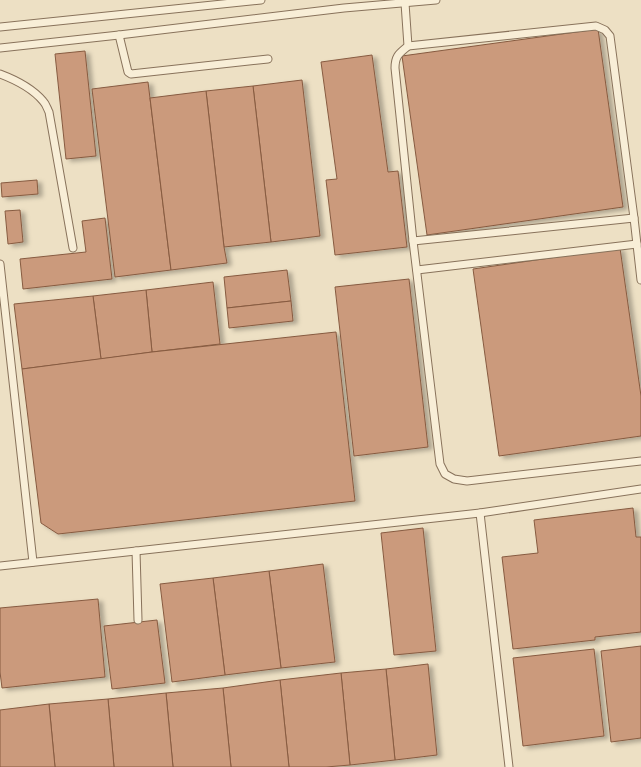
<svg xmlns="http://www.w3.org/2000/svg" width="641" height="767" font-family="Spectral,serif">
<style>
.building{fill:#cb9a7b;stroke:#875b41;filter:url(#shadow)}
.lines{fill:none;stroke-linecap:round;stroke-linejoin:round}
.service-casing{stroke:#88725b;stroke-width:9}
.service{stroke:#f8eed7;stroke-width:7}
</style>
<defs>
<filter id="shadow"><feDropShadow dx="4.5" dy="2.5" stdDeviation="2" flood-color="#0004"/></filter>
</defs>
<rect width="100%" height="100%" fill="#ede0c4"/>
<!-- building -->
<g class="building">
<path d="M 598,29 L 623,207 L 427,235 L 402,56 Z"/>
<path d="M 85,51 L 96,156 L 66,159 L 55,54 Z"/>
<path d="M 372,55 L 388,172 L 398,171 L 407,247 L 335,255 L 326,180 L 337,179 L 321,62 Z"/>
<path d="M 302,80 L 320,236 L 271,242 L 253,86 Z"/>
<path d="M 148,82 L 171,270 L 115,277 L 92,89 Z"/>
<path d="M 253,86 L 271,242 L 224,247 L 206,91 Z"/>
<path d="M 206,91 L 224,247 L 227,263 L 171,270 L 150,98 Z"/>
<path d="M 37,180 L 38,194 L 2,197 L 1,183 Z"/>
<path d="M 20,210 L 23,242 L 8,244 L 5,211 Z"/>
<path d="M 105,218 L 112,279 L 23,289 L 20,259 L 86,252 L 82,221 Z"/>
<path d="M 620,248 L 641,396 L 641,436 L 499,456 L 473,269 Z"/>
<path d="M 287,270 L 291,301 L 227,308 L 224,277 Z"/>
<path d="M 409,279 L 428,447 L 354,456 L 335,287 Z"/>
<path d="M 213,282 L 220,344 L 152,352 L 146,290 Z"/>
<path d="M 146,290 L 152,352 L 101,359 L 93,296 Z"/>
<path d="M 93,296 L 101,359 L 22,369 L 14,304 Z"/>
<path d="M 291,301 L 293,321 L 229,328 L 227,308 Z"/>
<path d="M 336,332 L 355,501 L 58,534 L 41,523 L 22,369 L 152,352 Z"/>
<path d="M 633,508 L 636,537 L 641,537 L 641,632 L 595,637 L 595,640 L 513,649 L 502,557 L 538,553 L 534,520 Z"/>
<path d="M 423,528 L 436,651 L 394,655 L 381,533 Z"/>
<path d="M 323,564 L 335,662 L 281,668 L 269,571 Z"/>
<path d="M 269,571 L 281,668 L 225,675 L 213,578 Z"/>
<path d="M 213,578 L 225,675 L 172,682 L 160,584 Z"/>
<path d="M 98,599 L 105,677 L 2,688 L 0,672 L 0,608 Z"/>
<path d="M 157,620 L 165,683 L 112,689 L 104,626 Z"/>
<path d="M 641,646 L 641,738 L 611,742 L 601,651 Z"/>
<path d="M 594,649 L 604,736 L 523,746 L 513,658 Z"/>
<path d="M 428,664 L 437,755 L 395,760 L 386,669 Z"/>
<path d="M 386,669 L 395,760 L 350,765 L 341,673 Z"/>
<path d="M 341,673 L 350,765 L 326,767 L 289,767 L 280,680 Z"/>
<path d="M 280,680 L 289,767 L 231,767 L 223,688 Z"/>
<path d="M 223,688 L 231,767 L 173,767 L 166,693 Z"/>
<path d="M 166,693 L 173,767 L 114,767 L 108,699 Z"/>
<path d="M 108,699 L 114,767 L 55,767 L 49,704 Z"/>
<path d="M 49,704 L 55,767 L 0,767 L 0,710 Z"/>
</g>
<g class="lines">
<defs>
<g id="service">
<path d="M 405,3 L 408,46 C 400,53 395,55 395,68 L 413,241 L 440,464 L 445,474 L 454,479 L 467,481 L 641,461"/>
<path d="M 0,27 L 261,0"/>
<path d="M 119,35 L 128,72 L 131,74 L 268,59"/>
<path d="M 408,46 L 596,26 L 605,30 L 610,36 L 634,218 L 641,280"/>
<path d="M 0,48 L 119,35 L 344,8 L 436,0"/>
<path d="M 0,74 C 16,80 32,88 43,101 C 46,104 47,108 49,112 L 73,248"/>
<path d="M 413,241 L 634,218"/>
<path d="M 0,264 L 33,562"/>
<path d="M 417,270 L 637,244"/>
<path d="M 480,513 L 509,767"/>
<path d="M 136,551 L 138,620"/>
<path d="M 0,566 L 480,513 L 641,489"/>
</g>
</defs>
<!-- service casing -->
<use href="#service" class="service-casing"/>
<!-- service -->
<use href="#service" class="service"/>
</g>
</svg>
